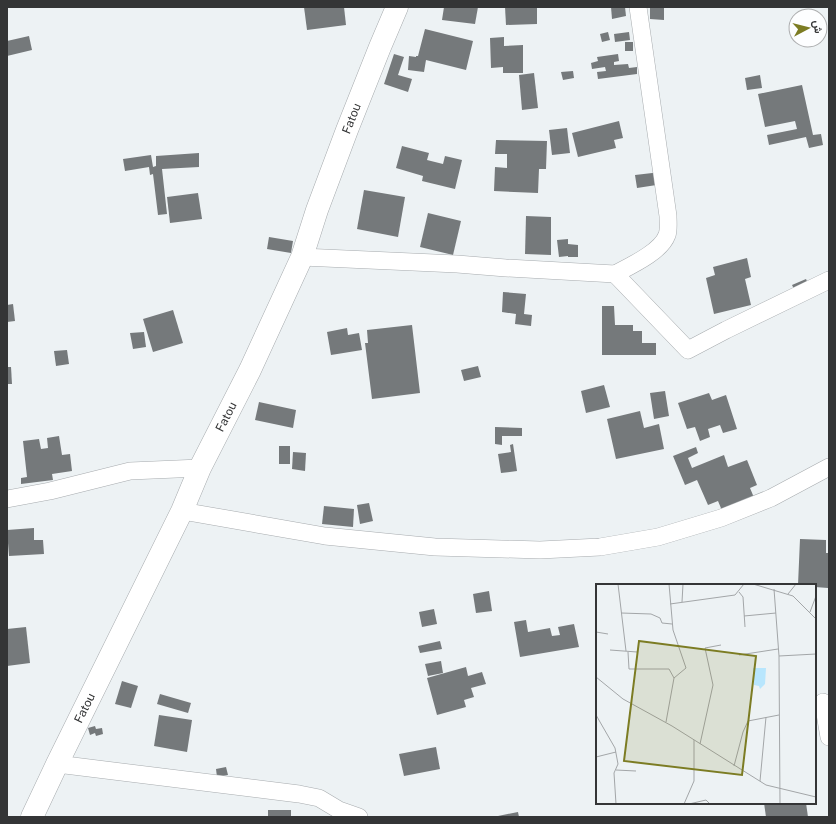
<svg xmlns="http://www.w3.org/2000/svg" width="836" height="824" font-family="'Public Sans',Vazirmatn,sans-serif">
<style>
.building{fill:#75797b}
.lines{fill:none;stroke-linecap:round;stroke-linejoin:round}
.minor-casing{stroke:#a7abae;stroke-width:18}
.tertiary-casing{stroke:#a7abae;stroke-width:23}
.minor{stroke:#fff;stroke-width:17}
.tertiary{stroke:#fff;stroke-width:22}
.labels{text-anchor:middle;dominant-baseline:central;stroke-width:4;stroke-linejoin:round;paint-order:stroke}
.street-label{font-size:12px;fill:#343536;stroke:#fdfeff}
.inset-road{fill:none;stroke:#a3a6a8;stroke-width:1}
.view{fill:#7c7c23;fill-opacity:0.15;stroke:#7c7c23;stroke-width:2}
.inset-edge{fill:none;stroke:#343536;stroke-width:2}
</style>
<rect width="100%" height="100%" fill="#edf2f4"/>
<!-- building -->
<g class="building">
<path d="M 304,7 L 344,7 L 346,25 L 307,30 Z"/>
<path d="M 444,7 L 478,7 L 475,24 L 442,20 Z"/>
<path d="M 505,7 L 537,7 L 537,24 L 506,25 Z"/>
<path d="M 611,7 L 625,7 L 626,16 L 612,19 Z"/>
<path d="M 650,7 L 664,7 L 664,20 L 650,19 Z"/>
<path d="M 425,29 L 473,41 L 466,70 L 426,60 L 424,72 L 408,70 L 409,56 L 416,57 L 416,56 L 418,56 Z"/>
<path d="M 608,32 L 610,40 L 602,42 L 600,34 Z"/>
<path d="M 629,32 L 630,40 L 615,42 L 614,34 Z"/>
<path d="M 29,36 L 32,50 L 7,56 L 7,41 Z"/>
<path d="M 504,37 L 504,46 L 523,45 L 523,73 L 503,73 L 503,67 L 491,68 L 490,38 Z"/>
<rect x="625" y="42" width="8" height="9"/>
<path d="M 394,54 L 404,57 L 398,75 L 412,79 L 408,92 L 384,84 Z"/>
<path d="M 618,54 L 619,61 L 614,62 L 614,65 L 628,64 L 629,68 L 637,67 L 637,74 L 598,79 L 597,72 L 606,71 L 605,67 L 592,69 L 591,63 L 598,61 L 597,57 Z"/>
<path d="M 573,71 L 574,78 L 563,80 L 561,72 Z"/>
<path d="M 534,73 L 538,108 L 522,110 L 519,75 Z"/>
<path d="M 760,75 L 762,88 L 747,90 L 745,78 Z"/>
<path d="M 802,85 L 813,135 L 821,134 L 823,145 L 809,148 L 806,137 L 769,145 L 767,135 L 797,129 L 795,121 L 765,127 L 758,94 Z"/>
<path d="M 619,121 L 623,138 L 614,140 L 616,148 L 578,157 L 572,133 Z"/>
<path d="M 567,128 L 570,153 L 552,155 L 549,130 Z"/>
<path d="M 496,140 L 547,141 L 546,169 L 539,169 L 538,193 L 494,191 L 495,167 L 507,168 L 507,154 L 495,154 Z"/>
<path d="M 402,146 L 429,153 L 427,160 L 443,164 L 445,156 L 462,160 L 455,189 L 422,181 L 423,176 L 396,168 Z"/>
<path d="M 199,153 L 199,167 L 162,169 L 167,214 L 158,215 L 153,174 L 150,175 L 149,167 L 125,171 L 123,159 L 151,155 L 153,167 L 156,166 L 156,156 Z"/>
<path d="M 661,172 L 663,184 L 637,188 L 635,175 Z"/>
<path d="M 364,190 L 405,197 L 398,237 L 357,229 Z"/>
<path d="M 198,193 L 202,219 L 170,223 L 167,197 Z"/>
<path d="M 428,213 L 461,221 L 453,255 L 420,247 Z"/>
<path d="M 526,216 L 551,217 L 551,255 L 525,254 Z"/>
<path d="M 269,237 L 293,241 L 291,253 L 267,249 Z"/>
<path d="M 568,239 L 568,244 L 578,245 L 578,257 L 568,257 L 568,256 L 559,257 L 557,240 Z"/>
<path d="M 747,258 L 751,277 L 745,279 L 751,305 L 714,314 L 706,278 L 715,275 L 713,267 Z"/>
<path d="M 806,279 L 811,291 L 798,297 L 792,285 Z"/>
<path d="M 503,292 L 526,294 L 524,314 L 532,315 L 531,326 L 515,324 L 516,314 L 502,312 Z"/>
<path d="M 13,304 L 15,321 L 7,322 L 7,305 Z"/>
<path d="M 602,306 L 614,306 L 615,325 L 633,325 L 633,331 L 642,331 L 642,343 L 656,343 L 656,355 L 602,355 Z"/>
<path d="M 173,310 L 183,343 L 153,352 L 143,319 Z"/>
<path d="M 412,325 L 420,393 L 372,399 L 365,343 L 368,343 L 367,330 Z"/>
<path d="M 347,328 L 348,335 L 359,333 L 362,350 L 331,355 L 327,332 Z"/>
<path d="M 144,332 L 146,347 L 133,349 L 130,333 Z"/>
<path d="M 67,350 L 69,364 L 56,366 L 54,351 Z"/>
<path d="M 478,366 L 481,377 L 464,381 L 461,370 Z"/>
<path d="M 7,367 L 11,367 L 12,384 L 7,384 Z"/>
<path d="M 604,385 L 610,407 L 586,413 L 581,391 Z"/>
<path d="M 665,391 L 669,416 L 654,419 L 650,393 Z"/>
<path d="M 709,393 L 712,400 L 726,395 L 737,429 L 723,433 L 720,425 L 708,429 L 710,437 L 700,441 L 695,427 L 687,429 L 678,403 Z"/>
<path d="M 259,402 L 296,410 L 293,428 L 255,420 Z"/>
<path d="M 640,411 L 644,428 L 659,424 L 664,449 L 616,459 L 607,419 Z"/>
<path d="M 495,427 L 522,428 L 522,436 L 502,436 L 502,445 L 495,444 Z"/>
<path d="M 59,436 L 62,455 L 70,454 L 72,471 L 52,474 L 53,480 L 21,484 L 21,478 L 27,477 L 23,441 L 39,439 L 41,449 L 48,448 L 47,438 Z"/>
<path d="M 513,444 L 517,471 L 501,473 L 498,454 L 511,452 L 510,445 Z"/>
<rect x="279" y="446" width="11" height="18"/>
<path d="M 696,447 L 698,453 L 688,458 L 692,468 L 724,455 L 728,467 L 747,460 L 757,485 L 750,488 L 755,500 L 723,513 L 718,501 L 708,505 L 697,480 L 685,485 L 673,456 Z"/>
<path d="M 293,452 L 306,453 L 305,471 L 292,469 Z"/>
<path d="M 369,503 L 373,521 L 360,524 L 357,505 Z"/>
<path d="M 324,506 L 354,509 L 353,527 L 322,524 Z"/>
<path d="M 34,528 L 34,540 L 43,540 L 44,554 L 9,556 L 7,530 Z"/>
<path d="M 800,539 L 826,540 L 826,553 L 829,553 L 828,588 L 815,587 L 815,585 L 798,585 Z"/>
<path d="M 489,591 L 492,611 L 476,613 L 473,594 Z"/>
<path d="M 434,609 L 437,624 L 422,627 L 419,612 Z"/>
<path d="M 526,620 L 528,632 L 550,628 L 552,636 L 560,635 L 558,627 L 574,624 L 579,647 L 520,657 L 514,622 Z"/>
<path d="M 26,627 L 30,663 L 7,666 L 7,629 Z"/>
<path d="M 440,641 L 442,649 L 420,653 L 418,646 Z"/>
<path d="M 441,661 L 443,673 L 428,676 L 425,664 Z"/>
<path d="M 466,667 L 468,676 L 482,672 L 486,684 L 471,688 L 474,697 L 464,700 L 466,707 L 437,715 L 427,678 Z"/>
<path d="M 122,681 L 138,686 L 131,708 L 115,704 Z"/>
<path d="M 160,694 L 191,703 L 188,713 L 157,704 Z"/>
<path d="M 159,715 L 192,720 L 187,752 L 154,746 Z"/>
<path d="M 95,726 L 96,729 L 102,728 L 103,734 L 96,736 L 95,733 L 90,735 L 88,728 Z"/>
<path d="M 436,747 L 440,769 L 404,776 L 399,754 Z"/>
<path d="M 226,767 L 228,775 L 217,777 L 216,769 Z"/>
<path d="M 764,803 L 806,803 L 808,817 L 766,817 Z"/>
<rect x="268" y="810" width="23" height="7"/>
<path d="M 518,812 L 519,817 L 498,817 L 498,816 Z"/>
</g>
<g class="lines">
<defs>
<g id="minor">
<path d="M 638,7 L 668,216 C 668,222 669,230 667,235 C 661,252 630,266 615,274 L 688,350 L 726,330 L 829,280"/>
<path d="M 302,257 L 457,264 L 506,268 L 615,274"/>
<path d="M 7,499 L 50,491 L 130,471 L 200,468"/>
<path d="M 182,511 L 325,536 L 435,547 L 540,550 L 600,547 L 658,537 L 721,518 L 771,498 L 829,467"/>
<path d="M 823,702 L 829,737"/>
<path d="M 57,764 L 299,794 L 319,798 L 339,810 L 359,817"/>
</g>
<g id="tertiary">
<path id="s1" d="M 32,817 L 57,764 L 182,511 L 200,468 L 250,370 L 302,257 L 317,210 L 347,130 L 380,47 L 397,7"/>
</g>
</defs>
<!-- minor casing -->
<use href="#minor" class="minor-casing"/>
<!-- tertiary casing -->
<use href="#tertiary" class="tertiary-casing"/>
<!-- minor -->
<use href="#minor" class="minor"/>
<!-- tertiary -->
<use href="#tertiary" class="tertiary"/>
</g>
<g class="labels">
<!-- street labels -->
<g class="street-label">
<text stroke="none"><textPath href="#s1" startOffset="769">Fatou</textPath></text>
<text stroke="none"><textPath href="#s1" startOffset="445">Fatou</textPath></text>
<text stroke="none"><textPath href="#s1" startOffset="121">Fatou</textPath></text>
</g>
</g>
<!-- overview -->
<g transform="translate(596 584)">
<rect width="220" height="220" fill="#edf2f4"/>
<path d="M 157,84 L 170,84 L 169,100 L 164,105 L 163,102 L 158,101 Z" fill="#b8e6fd"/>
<path class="inset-road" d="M 22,0 L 30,67M 157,0 L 197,12 L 220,35M 178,5 L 183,72 L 184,220M 143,8 L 147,13 L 149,43M 192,10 L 200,0M 86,18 L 87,0M 74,20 L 139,11 L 148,0M 214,28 L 220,12M 25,29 L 55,30 L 64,34 L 66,39 L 76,40M 148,32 L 180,29M 0,48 L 12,50M 14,66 L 41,68M 32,68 L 33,85 L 73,85 L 78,94 L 90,84 L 77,46 L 73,0M 143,71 L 182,65M 183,72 L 220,70M 0,93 L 27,115 L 76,142 L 170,201 L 220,213M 0,131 L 19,164 L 22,180 L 18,189 L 20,220M 70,138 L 78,94M 104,160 L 117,101 L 109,64 L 125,61M 0,173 L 20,168M 138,182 L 147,148 L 152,137 L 183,131M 20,186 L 40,187M 164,197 L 170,133M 88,220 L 98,197 L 98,156M 93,220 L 110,216 L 114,220"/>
<path class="view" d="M 43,57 L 160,72 L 146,191 L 28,177 Z"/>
<rect width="220" height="220" class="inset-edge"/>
</g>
<!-- border -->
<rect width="836" height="824" fill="none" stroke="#343536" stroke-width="16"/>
<!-- north arrow -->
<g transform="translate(808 28) rotate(83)"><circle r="19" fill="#fdfeff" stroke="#adaeaf"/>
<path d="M0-3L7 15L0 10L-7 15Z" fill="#7c7c23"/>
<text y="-6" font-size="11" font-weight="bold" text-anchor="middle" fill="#343536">ش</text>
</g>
</svg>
